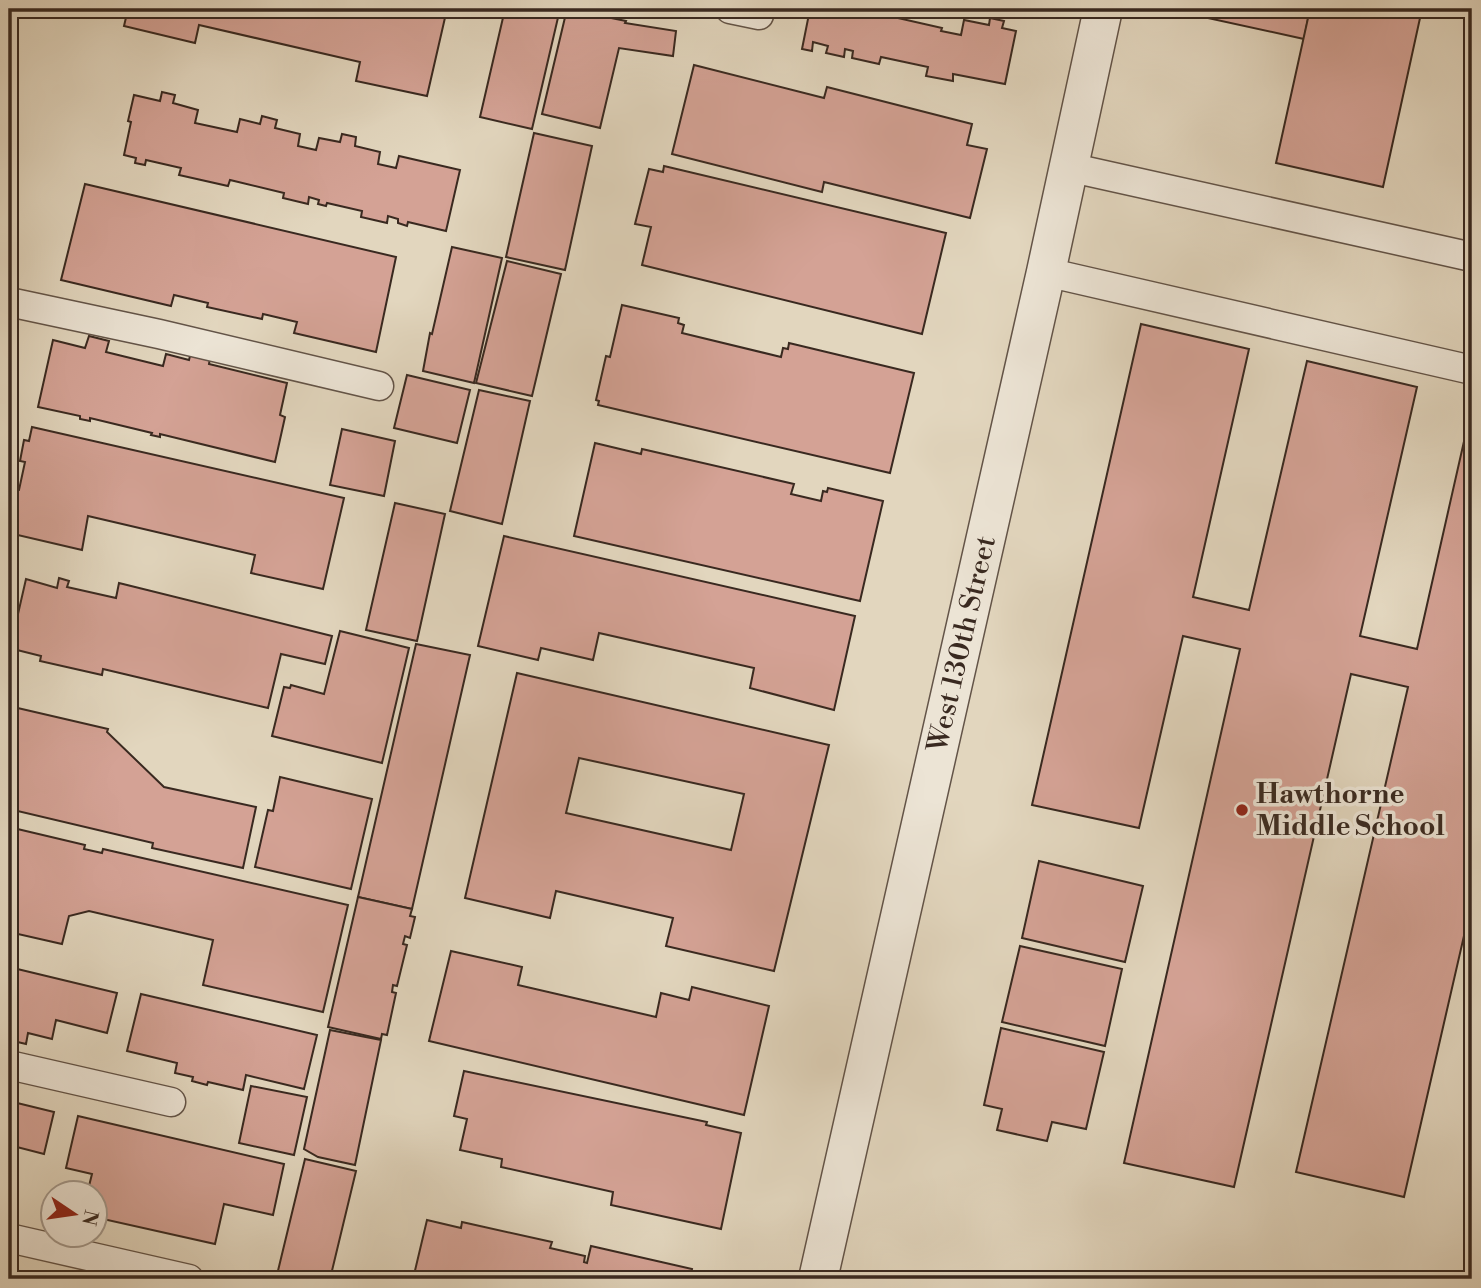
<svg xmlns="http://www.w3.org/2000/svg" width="1481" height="1288" font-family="'Libre Bodoni',serif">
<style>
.building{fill:#d4a295;stroke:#392920;stroke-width:2;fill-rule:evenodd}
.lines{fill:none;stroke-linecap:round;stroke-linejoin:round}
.lane-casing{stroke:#635448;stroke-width:31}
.street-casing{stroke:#635448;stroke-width:41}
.lane{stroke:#ece4d5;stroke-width:28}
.street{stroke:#ece4d5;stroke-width:38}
.poi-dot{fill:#8f2418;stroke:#ece4d5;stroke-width:2.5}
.labels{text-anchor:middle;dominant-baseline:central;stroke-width:7;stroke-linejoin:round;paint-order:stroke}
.street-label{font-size:28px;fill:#392920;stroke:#ece4d5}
.poi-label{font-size:28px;font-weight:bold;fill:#392920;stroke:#ece4d5;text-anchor:start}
</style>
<rect width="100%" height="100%" fill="#e2d6be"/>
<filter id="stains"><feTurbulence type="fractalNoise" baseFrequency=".00286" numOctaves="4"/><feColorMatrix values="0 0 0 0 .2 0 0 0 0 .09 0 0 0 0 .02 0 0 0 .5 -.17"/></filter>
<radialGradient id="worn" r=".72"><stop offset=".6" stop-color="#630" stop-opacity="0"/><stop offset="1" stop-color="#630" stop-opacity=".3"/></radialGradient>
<!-- building -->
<g class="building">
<path d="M 128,9 L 447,9 L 427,96 L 356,81 L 360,62 L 199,25 L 195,43 L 124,26 Z"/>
<path d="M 505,9 L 560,9 L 532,129 L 480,117 Z"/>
<path d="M 567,9 L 626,21 L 625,23 L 676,31 L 673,56 L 619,48 L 600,128 L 542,114 Z"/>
<path d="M 810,9 L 871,9 L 880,11 L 881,9 L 890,9 L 889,16 L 942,28 L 941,31 L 961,35 L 964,20 L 989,25 L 990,18 L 1004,21 L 1002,28 L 1016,31 L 1005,84 L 953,74 L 953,81 L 926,76 L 928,67 L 881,57 L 879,64 L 852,58 L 853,51 L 845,49 L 844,57 L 826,53 L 828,46 L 813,42 L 812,51 L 802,49 Z"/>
<path d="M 1195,9 L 1310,9 L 1304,39 L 1194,15 Z"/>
<path d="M 1310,9 L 1422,9 L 1383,187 L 1276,163 Z"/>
<path d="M 694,65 L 824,98 L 827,87 L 972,124 L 967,145 L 987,149 L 970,218 L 824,182 L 822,192 L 672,154 Z"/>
<path d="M 162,92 L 175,95 L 173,103 L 198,110 L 195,123 L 237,132 L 240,119 L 260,124 L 262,116 L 277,120 L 275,128 L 300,134 L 298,146 L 316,150 L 319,138 L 340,142 L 342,134 L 356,137 L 355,146 L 380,152 L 378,164 L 396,168 L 399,156 L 460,170 L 446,231 L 408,222 L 407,226 L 398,223 L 398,219 L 388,216 L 387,223 L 361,217 L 362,211 L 327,203 L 326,206 L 318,204 L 319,200 L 309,197 L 308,204 L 283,198 L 284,193 L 230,180 L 228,186 L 179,175 L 181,168 L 146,160 L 145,165 L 135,163 L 136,158 L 124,155 L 131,122 L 128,121 L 134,95 L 160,101 Z"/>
<path d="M 534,133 L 592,146 L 565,270 L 506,257 Z"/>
<path d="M 664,166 L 946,233 L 922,334 L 642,265 L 651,227 L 635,224 L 649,169 L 663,172 Z"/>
<path d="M 85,184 L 396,257 L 376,352 L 294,333 L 297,322 L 263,314 L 262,319 L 207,307 L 208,303 L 174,295 L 171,306 L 61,280 Z"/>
<path d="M 452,247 L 502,258 L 474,383 L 423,371 L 430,333 L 432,334 Z"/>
<path d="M 507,261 L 561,274 L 532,396 L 476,383 Z"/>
<path d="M 622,305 L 679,318 L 678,323 L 684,325 L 682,333 L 781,357 L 783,348 L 788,349 L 789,343 L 914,373 L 890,473 L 598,405 L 599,401 L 596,400 L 606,356 L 610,357 Z"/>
<path d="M 1141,324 L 1249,349 L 1193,597 L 1249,610 L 1307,361 L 1417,387 L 1360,636 L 1417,649 L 1472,406 L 1472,901 L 1404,1197 L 1296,1172 L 1408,687 L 1351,674 L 1234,1187 L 1124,1163 L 1240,649 L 1183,636 L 1139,828 L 1032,805 Z"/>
<path d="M 89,336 L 109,341 L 106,352 L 163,366 L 166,354 L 189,360 L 192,348 L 211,353 L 209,364 L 287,383 L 280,415 L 285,417 L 275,462 L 160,434 L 160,437 L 151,435 L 152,433 L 90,418 L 90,421 L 80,419 L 80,416 L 38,407 L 53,340 L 85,348 Z"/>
<path d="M 407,375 L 470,390 L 457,443 L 394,428 Z"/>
<path d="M 479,390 L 530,401 L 502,524 L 450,511 Z"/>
<path d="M 32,427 L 344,498 L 323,589 L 251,573 L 255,555 L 88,516 L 82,550 L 9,533 L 9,504 L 12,489 L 19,490 L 25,462 L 20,461 L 24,440 L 29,441 Z"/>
<path d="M 342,429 L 395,441 L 384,496 L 330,485 Z"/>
<path d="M 595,443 L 641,454 L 642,449 L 794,484 L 791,494 L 821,501 L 823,491 L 827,492 L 828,488 L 883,501 L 860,601 L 574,536 Z"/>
<path d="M 395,503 L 445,514 L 417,641 L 366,630 Z"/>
<path d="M 504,536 L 855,616 L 834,710 L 750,688 L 754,668 L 599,633 L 593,660 L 541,648 L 538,660 L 478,646 Z"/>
<path d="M 59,578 L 69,581 L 67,587 L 116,598 L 119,583 L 332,636 L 325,664 L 281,654 L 268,708 L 103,669 L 102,675 L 40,661 L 41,656 L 9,648 L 15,613 L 18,614 L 26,579 L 57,588 Z"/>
<path d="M 340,631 L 409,648 L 382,763 L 272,736 L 284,687 L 290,688 L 291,685 L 324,694 Z"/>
<path d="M 416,644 L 470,655 L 412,909 L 358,897 Z"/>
<path d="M 517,673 L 829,745 L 774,971 L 666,946 L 673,918 L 556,891 L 550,918 L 465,898 ZM 579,758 L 744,794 L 731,850 L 566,813 Z"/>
<path d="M 9,706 L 108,729 L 107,732 L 164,787 L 256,807 L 243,868 L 152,848 L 153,843 L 9,809 Z"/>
<path d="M 280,777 L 372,799 L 351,889 L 255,867 L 268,810 L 273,811 Z"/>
<path d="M 9,827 L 85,845 L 84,849 L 102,853 L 103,849 L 348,905 L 323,1012 L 203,985 L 213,940 L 89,911 L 69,916 L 62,944 L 9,932 Z"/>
<path d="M 1039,861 L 1143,886 L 1125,962 L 1022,938 Z"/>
<path d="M 358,897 L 412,909 L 410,916 L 415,917 L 410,938 L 405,936 L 403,944 L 407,945 L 397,986 L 393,985 L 392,992 L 396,993 L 387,1035 L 382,1034 L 381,1039 L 328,1027 Z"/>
<path d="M 1020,946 L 1122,969 L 1105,1046 L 1002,1022 Z"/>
<path d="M 451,951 L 522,967 L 518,985 L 656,1017 L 661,993 L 689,1000 L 692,987 L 769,1006 L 744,1115 L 429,1041 Z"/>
<path d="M 9,967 L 117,993 L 107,1033 L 56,1020 L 52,1039 L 28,1033 L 26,1044 L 9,1040 Z"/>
<path d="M 141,994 L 317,1035 L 304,1089 L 246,1075 L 243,1090 L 208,1082 L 207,1085 L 192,1081 L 193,1077 L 175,1073 L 177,1063 L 127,1051 Z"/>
<path d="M 1001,1028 L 1104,1052 L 1086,1129 L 1052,1122 L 1047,1141 L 997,1130 L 1002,1109 L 984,1105 Z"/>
<path d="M 330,1030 L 381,1040 L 355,1165 L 318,1157 L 304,1149 Z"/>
<path d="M 464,1071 L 707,1122 L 706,1125 L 741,1133 L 721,1229 L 611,1205 L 613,1192 L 501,1167 L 502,1159 L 460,1150 L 467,1119 L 454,1116 Z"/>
<path d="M 251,1086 L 307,1097 L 294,1155 L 239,1143 Z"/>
<path d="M 9,1101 L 54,1112 L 44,1154 L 9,1145 Z"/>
<path d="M 78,1116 L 284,1164 L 273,1215 L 224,1204 L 215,1244 L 94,1217 L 94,1194 L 87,1194 L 92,1174 L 66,1168 Z"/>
<path d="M 305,1159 L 356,1171 L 330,1279 L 276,1279 Z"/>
<path d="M 427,1220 L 461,1228 L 462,1222 L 552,1242 L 550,1248 L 585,1256 L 584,1262 L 587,1263 L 591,1246 L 692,1269 L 690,1279 L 413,1279 Z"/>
<path d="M 9,1269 L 23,1272 L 21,1279 L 9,1279 Z"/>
</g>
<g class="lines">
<defs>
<g id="lane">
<path d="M 730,9 L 759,15"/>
<path d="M 1068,167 L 1472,257"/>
<path d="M 1046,272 L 1472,370"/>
<path d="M 9,302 L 159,334 L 379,386"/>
<path d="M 9,1065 L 171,1102"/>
<path d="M 9,1238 L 189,1279"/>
</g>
<path id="street" d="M 818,1279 L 1046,272 L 1103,9"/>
</defs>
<!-- lane casing -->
<use href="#lane" class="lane-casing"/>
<!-- street casing -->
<use href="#street" class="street-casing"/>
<!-- lane -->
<use href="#lane" class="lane"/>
<!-- street -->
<use href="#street" class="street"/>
</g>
<!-- markers -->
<circle class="poi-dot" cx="1242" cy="810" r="7"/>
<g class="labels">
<!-- street labels -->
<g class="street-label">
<text transform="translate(962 644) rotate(-77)">West 130th Street</text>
</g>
<!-- poi labels -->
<g class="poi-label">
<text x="1256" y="794">Hawthorne<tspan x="1256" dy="32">Middle School</tspan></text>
</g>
</g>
<!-- margin -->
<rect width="1481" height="1288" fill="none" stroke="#e2d6be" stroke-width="35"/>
<rect x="10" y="10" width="1460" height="1267" fill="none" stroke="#392920" stroke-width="3.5"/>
<rect x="18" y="18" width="1446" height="1253" fill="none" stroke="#392920" stroke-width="2"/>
<!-- north arrow -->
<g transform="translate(74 1214) rotate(103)"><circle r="33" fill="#ece4d5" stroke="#a4998d" stroke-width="2"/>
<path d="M0-5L12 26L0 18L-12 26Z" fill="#8f2418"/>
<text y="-10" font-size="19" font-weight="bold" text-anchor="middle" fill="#392920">N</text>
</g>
<rect width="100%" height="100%" filter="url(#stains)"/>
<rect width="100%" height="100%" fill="url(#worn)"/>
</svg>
